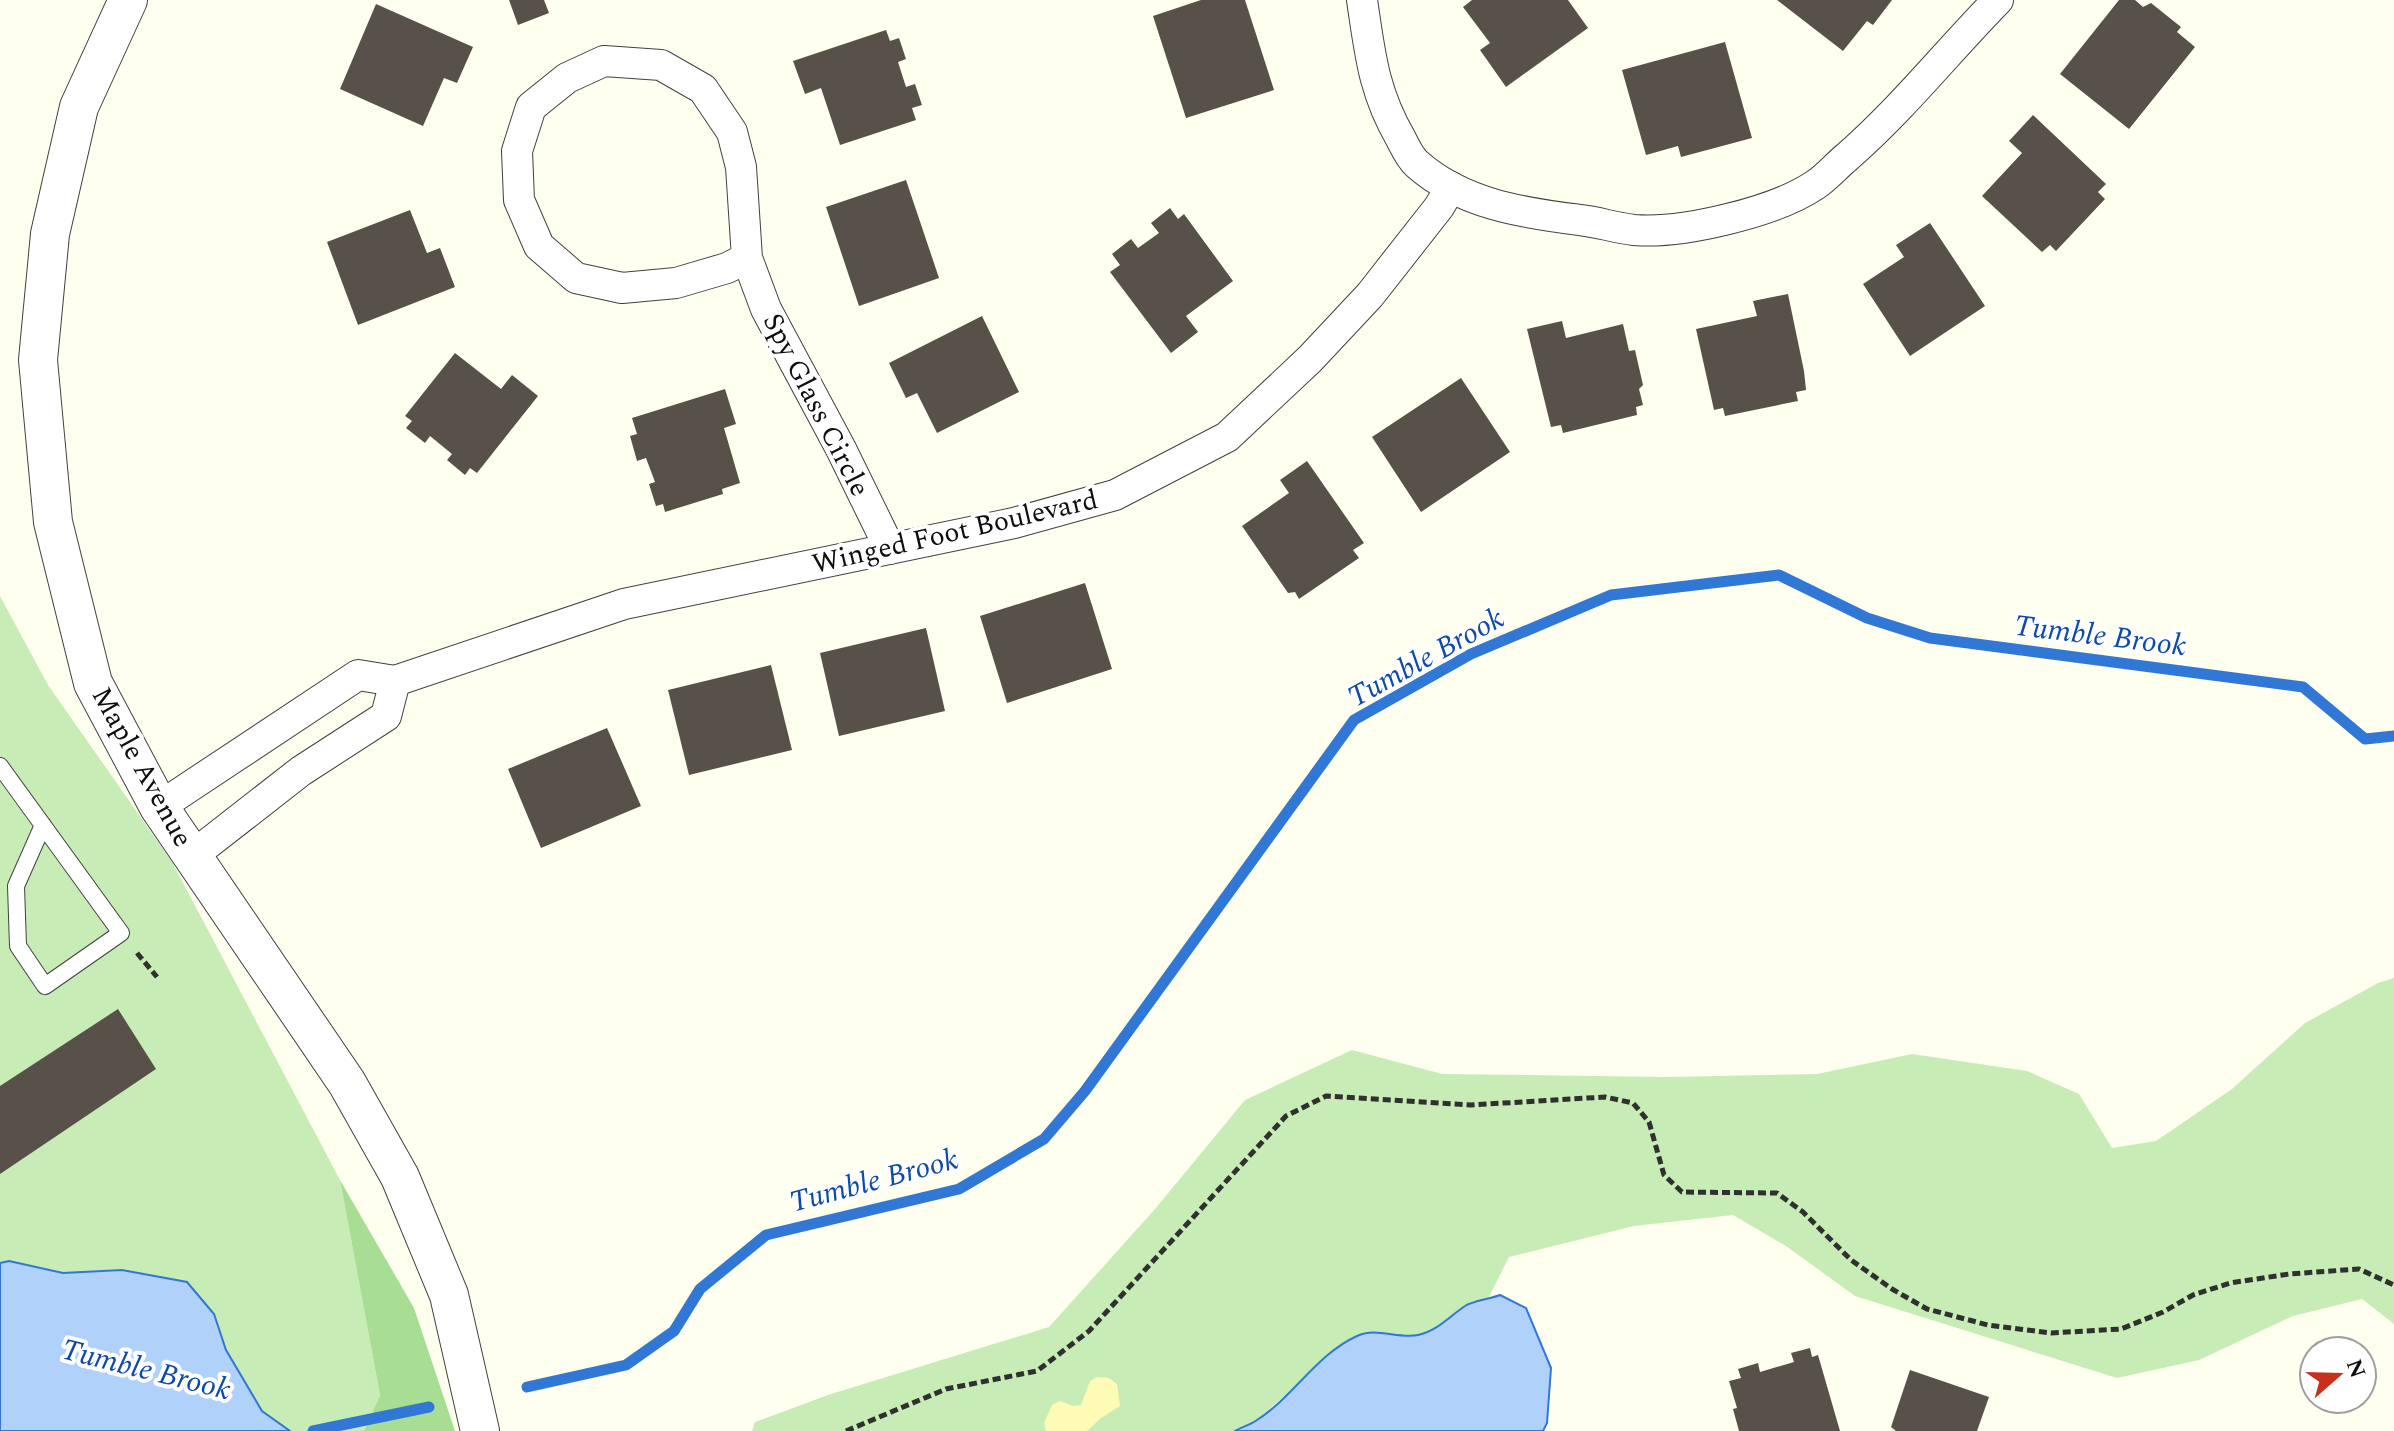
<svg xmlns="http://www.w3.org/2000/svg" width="2394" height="1431" font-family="Spectral,serif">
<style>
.green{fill:#c8ecb5}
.forest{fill:#a8de93}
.sand{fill:#fefbb7}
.water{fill:#afd1fa;stroke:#3178d6;stroke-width:2}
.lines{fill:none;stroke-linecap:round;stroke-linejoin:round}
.stream{stroke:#3178d6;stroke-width:11}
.building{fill:#575149}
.service-casing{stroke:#414141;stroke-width:18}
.minor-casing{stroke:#414141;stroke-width:32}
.tertiary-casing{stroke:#414141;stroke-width:40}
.path{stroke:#303030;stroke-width:5;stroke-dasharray:8 4;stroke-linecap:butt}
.service{stroke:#fff;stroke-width:16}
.minor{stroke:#fff;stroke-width:30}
.tertiary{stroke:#fff;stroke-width:38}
.labels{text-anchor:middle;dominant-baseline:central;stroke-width:8;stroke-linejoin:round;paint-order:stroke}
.street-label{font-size:28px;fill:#0e0e0e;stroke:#fff}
.water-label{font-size:30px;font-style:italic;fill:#0e4ba8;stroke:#fff}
</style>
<rect width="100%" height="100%" fill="#ffffef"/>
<!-- green -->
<g class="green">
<path d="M 0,596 L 48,685 L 172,862 L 340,1180 L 380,1395 L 364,1431 L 0,1431 Z"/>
<path d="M 2394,978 L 2394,1324 L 2362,1299 L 2293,1316 L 2199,1360 L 2117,1378 L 1855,1296 L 1786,1246 L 1733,1215 L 1634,1226 L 1509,1257 L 1487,1301 L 1467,1304 L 1443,1323 L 1422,1334 L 1401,1337 L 1382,1333 L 1360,1334 L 1339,1347 L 1257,1420 L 1235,1431 L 752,1431 L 755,1422 L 828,1395 L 1049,1327 L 1155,1209 L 1245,1100 L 1352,1050 L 1442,1074 L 1667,1077 L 1817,1074 L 1912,1054 L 2027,1071 L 2079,1094 L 2112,1148 L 2156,1141 L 2232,1089 L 2305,1023 L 2378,983 Z"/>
</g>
<!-- forest -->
<path class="forest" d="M 340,1180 L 414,1308 L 455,1431 L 364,1431 L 380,1395 Z"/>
<!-- sand -->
<path class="sand" d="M 1097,1377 L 1109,1378 L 1117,1384 L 1120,1406 L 1101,1418 L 1087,1431 L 1046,1431 L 1044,1423 L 1052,1405 L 1060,1401 L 1073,1406 L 1081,1405 L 1090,1381 Z"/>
<!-- water -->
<g class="water">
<path d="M 9,1261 L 63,1273 L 122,1270 L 187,1282 L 214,1314 L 226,1350 L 262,1411 L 290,1431 L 0,1431 L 0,1263 Z"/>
<path d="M 1500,1295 L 1526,1308 L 1551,1368 L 1547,1423 L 1543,1431 L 1235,1431 C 1242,1427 1250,1425 1257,1420 C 1293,1397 1317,1354 1357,1336 C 1376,1327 1398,1339 1418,1335 C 1437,1331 1450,1316 1465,1306 C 1472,1301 1490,1299 1500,1295 Z"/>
</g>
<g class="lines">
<!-- stream -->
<g class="stream">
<path d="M 527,1387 L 626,1365 L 674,1331 L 700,1289 L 766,1235 L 959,1189 L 1044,1139 L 1085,1091 L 1354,720 L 1471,654 L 1611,595 L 1779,575 L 1867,618 L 1930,638 L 2303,687 L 2365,739 L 2394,736"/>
<path d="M 313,1431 L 429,1407"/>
</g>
</g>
<!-- building -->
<g class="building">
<path d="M 509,0 L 544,0 L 549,13 L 518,25 Z"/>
<path d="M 1201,0 L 1245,0 L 1274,90 L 1186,118 L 1153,16 Z"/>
<path d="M 1472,0 L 1568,0 L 1588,28 L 1506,87 L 1480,50 L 1490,43 L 1463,7 Z"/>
<path d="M 1777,0 L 1892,0 L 1873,25 L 1867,21 L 1843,51 Z"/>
<path d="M 2119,0 L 2135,0 L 2143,7 L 2151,3 L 2181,27 L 2177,32 L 2195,47 L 2129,129 L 2060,74 Z"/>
<path d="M 376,4 L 473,47 L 457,83 L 444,78 L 423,126 L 340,89 Z"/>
<path d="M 886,30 L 890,41 L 899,38 L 906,59 L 898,62 L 906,87 L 915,84 L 922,105 L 912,108 L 916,120 L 840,145 L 821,88 L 805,94 L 793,61 Z"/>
<path d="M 1725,42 L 1752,138 L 1681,157 L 1678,146 L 1646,155 L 1622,70 Z"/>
<path d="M 2033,115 L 2106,184 L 2098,192 L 2105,199 L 2056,251 L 2050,245 L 2042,252 L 1982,196 L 2022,153 L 2009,141 Z"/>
<path d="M 906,180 L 939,278 L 859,306 L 826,207 Z"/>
<path d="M 1170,208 L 1178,219 L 1184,214 L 1233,281 L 1186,316 L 1198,332 L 1171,353 L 1110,272 L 1120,265 L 1112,254 L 1131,239 L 1138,248 L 1159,233 L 1151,223 Z"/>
<path d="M 410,210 L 427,253 L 440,248 L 455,287 L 358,325 L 327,242 Z"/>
<path d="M 1930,223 L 1985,306 L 1910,356 L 1863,284 L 1904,257 L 1896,245 Z"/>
<path d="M 1788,294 L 1804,371 L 1806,390 L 1796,392 L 1798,401 L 1725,416 L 1723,408 L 1714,410 L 1696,329 L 1757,316 L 1753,301 Z"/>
<path d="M 982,316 L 1019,392 L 937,433 L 917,393 L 906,398 L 889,363 Z"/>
<path d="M 1562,321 L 1566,338 L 1623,324 L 1629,351 L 1635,350 L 1643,385 L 1639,389 L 1643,405 L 1636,407 L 1637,415 L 1563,433 L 1561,425 L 1551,427 L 1527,329 Z"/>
<path d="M 455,353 L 501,389 L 512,375 L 538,396 L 477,473 L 470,468 L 465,475 L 447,460 L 452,454 L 430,436 L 425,443 L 406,428 L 412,421 L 405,416 Z"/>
<path d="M 1461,378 L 1510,452 L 1421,512 L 1372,437 Z"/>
<path d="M 725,389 L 736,424 L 724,428 L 740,483 L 722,489 L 723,494 L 665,512 L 663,504 L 656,506 L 649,484 L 655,482 L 646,458 L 637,461 L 630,436 L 637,434 L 632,418 Z"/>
<path d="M 1307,461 L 1364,543 L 1353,550 L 1359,558 L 1299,599 L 1295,592 L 1288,593 L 1242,526 L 1289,493 L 1280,480 Z"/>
<path d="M 1085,583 L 1112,669 L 1007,703 L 980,616 Z"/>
<path d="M 926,628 L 945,711 L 839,736 L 820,653 Z"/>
<path d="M 771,665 L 792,750 L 689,775 L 668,690 Z"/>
<path d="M 607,728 L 641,806 L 541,848 L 508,769 Z"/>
<path d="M 118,1009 L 156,1069 L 0,1174 L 0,1086 Z"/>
<path d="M 1810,1348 L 1812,1357 L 1818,1355 L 1840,1431 L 1739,1431 L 1733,1409 L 1737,1408 L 1729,1381 L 1741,1378 L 1738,1369 L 1758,1363 L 1760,1372 L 1794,1362 L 1791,1353 Z"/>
<path d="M 1910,1370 L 1989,1397 L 1977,1431 L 1896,1431 L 1891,1427 Z"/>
</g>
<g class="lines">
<defs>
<path id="service" d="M 0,766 L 121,933 L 45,986 L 18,946 L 16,886 L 43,825"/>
<g id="minor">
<path d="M 1362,0 C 1370,53 1373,91 1401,139 C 1405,147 1410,158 1417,164 C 1462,204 1523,213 1580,220 C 1598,222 1616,228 1634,230 C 1682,234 1775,212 1815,185 C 1826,178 1836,166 1847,157 C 1902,109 1947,52 1998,0"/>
<path d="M 747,258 L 727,268 L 676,283 L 622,288 L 576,278 L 539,246 L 519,200 L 517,151 L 531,107 L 567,78 L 604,61 L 661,65 L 703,89 L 732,132 L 741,167 L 747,258 L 766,309 L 841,449 L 890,549"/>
<path d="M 395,681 L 624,604 L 1014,523 L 1115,495 L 1227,437 L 1310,359 L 1370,295 L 1439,207 L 1451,187"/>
<path d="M 159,807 L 358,675 L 395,681 L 386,716 L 301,771 L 192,856"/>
</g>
<path id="tertiary" d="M 128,0 L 79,107 L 50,234 L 38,360 L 53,522 L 93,683 L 159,807 L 347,1083 L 400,1177 L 449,1295 L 480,1431"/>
</defs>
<!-- service casing -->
<use href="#service" class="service-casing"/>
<!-- minor casing -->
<use href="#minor" class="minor-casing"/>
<!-- tertiary casing -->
<use href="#tertiary" class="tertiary-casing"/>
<!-- path -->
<g class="path">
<path d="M 137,953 L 157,977"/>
<path d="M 846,1431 L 946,1389 L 1037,1371 L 1089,1331 L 1286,1116 L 1326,1096 L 1471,1105 L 1605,1097 L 1633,1103 L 1649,1122 L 1664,1175 L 1682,1192 L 1777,1193 L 1803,1212 L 1851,1260 L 1892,1289 L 1927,1309 L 1988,1325 L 2051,1333 L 2121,1329 L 2163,1312 L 2193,1295 L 2230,1283 L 2289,1274 L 2359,1269 L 2394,1285"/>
</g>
<!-- service -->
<use href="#service" class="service"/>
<!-- minor -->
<use href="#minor" class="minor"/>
<!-- tertiary -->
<use href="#tertiary" class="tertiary"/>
</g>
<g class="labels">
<!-- street labels -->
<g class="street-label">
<text transform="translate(816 405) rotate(63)">Spy Glass Circle</text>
<text transform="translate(955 532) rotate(-13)">Winged Foot Boulevard</text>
<text transform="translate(142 767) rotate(61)">Maple Avenue</text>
</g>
<!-- water labels -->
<g class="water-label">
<text transform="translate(2100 636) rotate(7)">Tumble Brook</text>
<text transform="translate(1426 658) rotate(-29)">Tumble Brook</text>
<text transform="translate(874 1181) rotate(-15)">Tumble Brook</text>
<text transform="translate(146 1370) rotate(14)">Tumble Brook</text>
</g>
</g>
<!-- north arrow -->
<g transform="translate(2338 1375) rotate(70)"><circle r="38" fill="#ffffff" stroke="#9f9f9f" stroke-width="2"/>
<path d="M0-6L14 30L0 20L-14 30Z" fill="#c7311c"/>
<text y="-12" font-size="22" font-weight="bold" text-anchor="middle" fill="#0e0e0e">N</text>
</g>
</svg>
